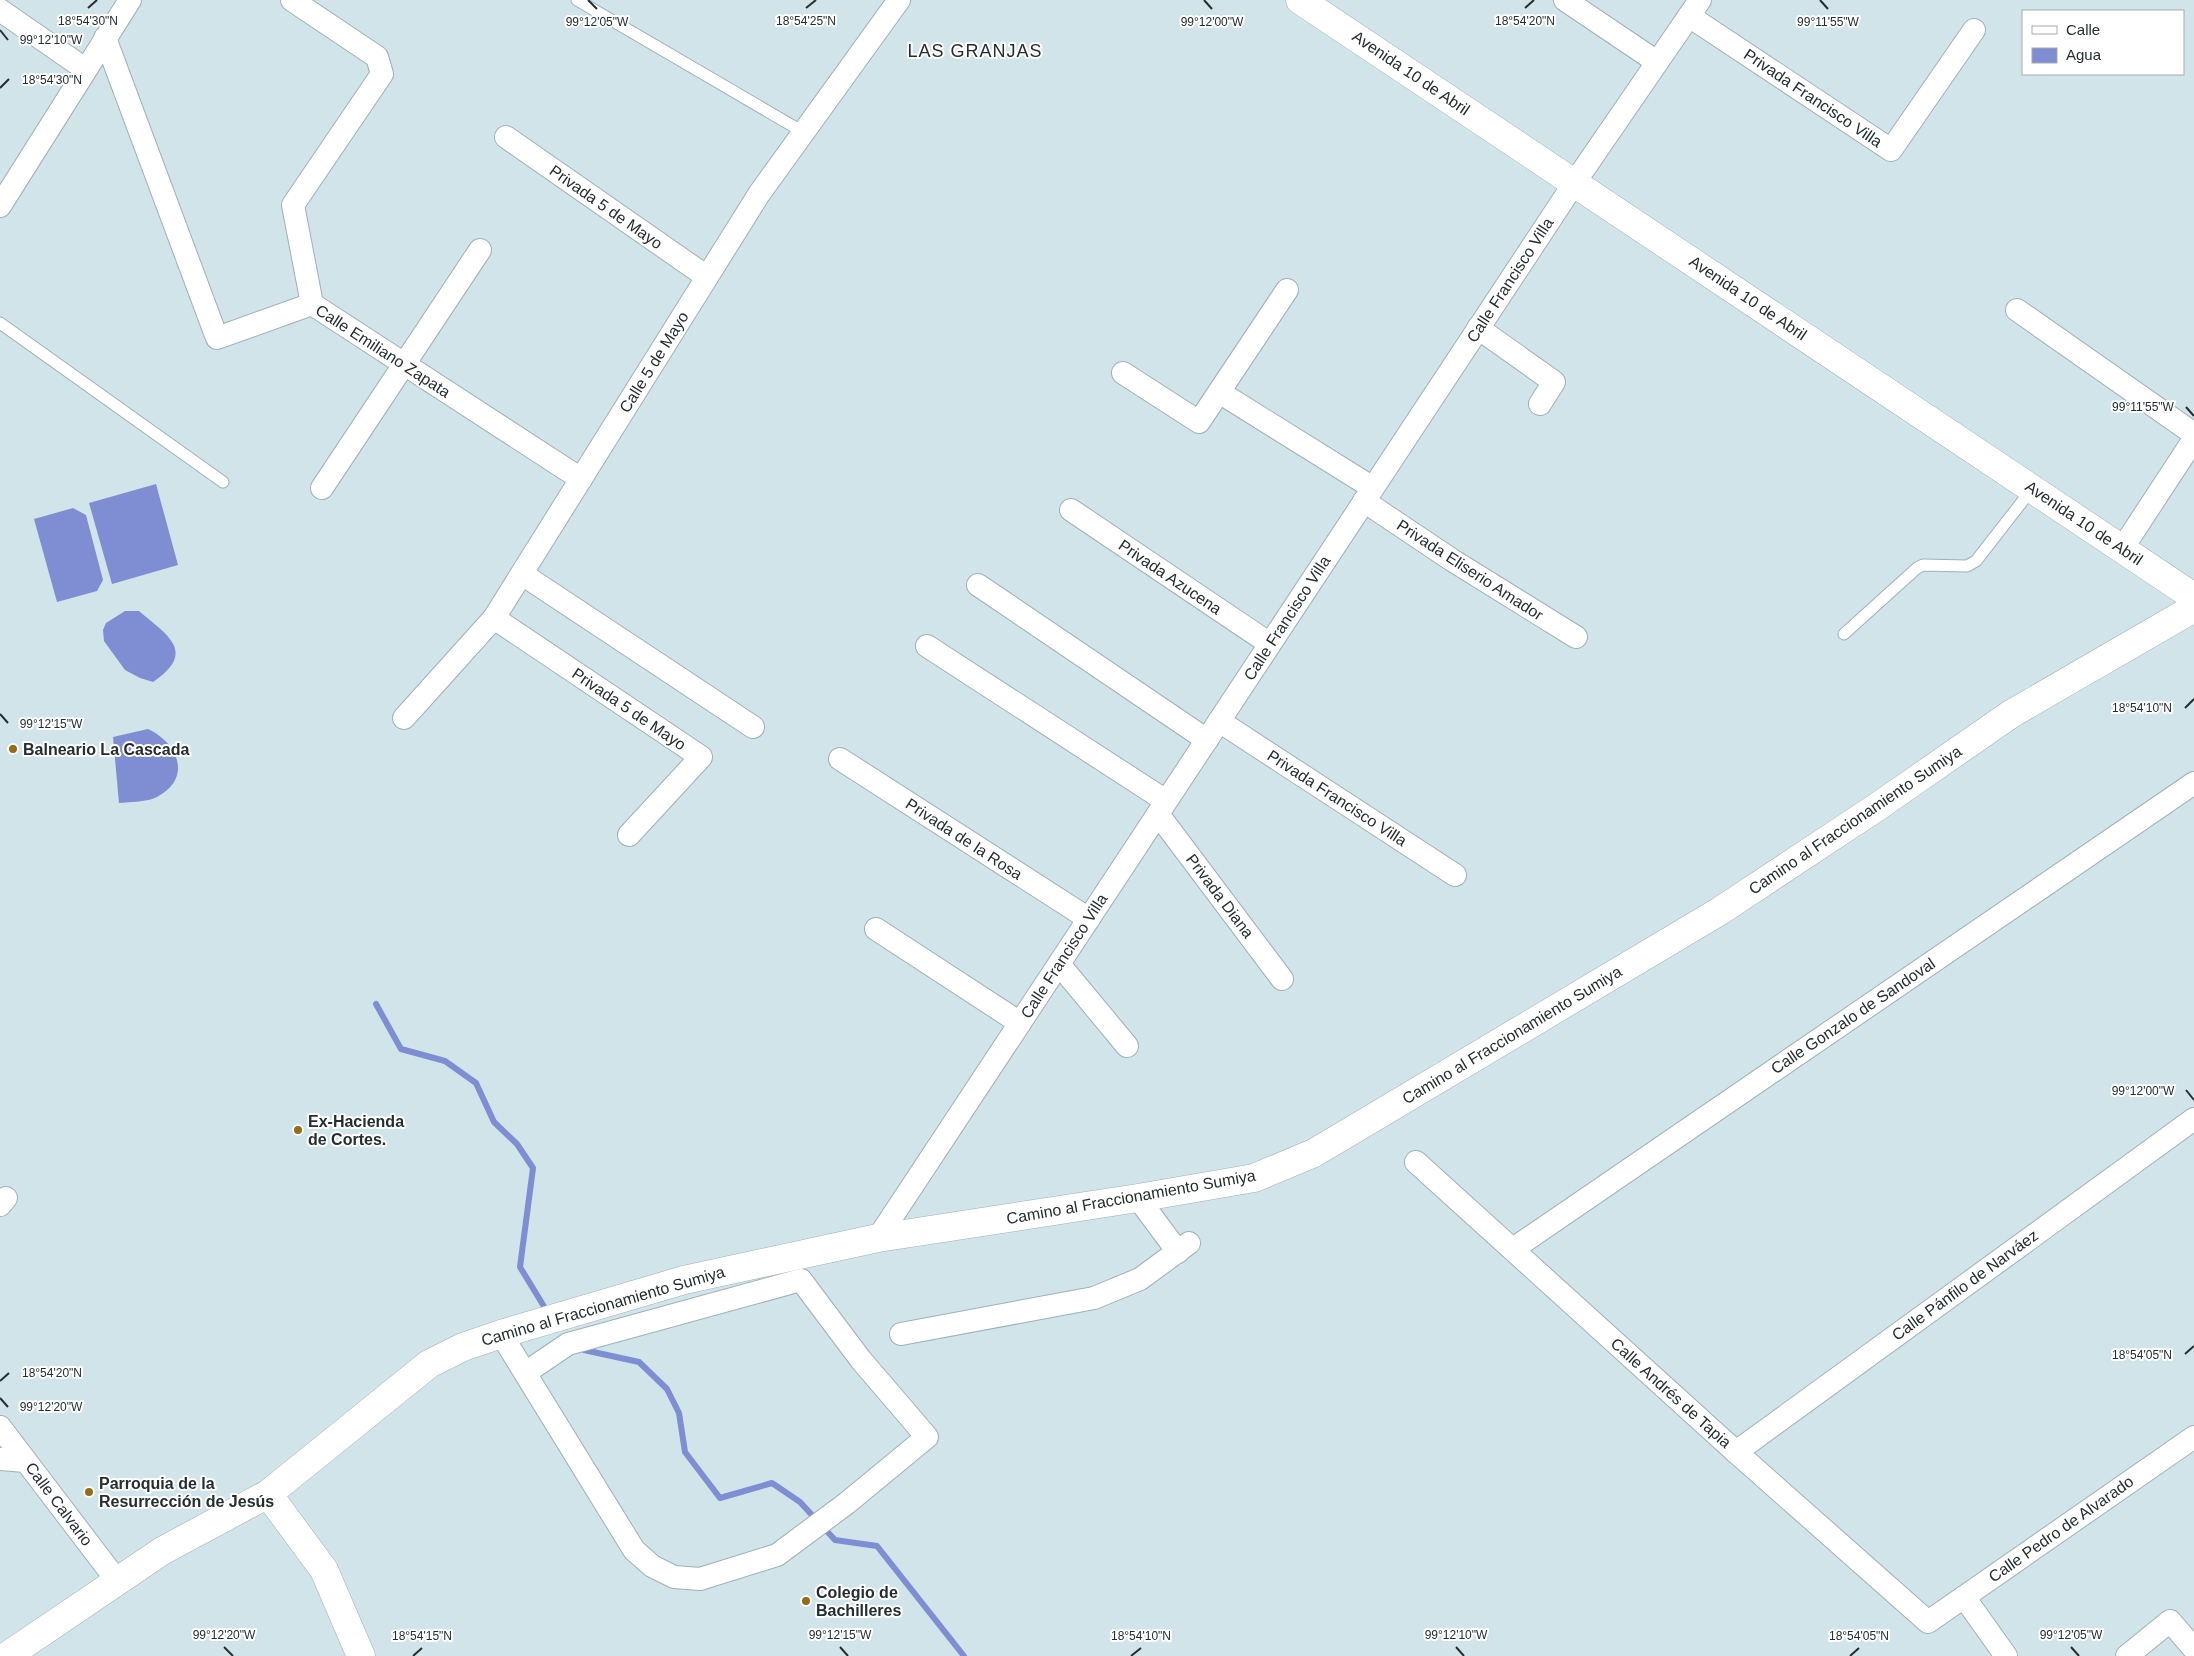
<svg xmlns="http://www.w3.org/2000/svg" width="2194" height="1656" font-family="Helvetica,sans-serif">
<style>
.water{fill:#7f8dd2}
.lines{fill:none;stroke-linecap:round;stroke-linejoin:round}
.stream{stroke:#7f8dd2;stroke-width:6}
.service-casing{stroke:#9eb1b7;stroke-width:13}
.minor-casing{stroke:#9eb1b7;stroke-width:24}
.tertiary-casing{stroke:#9eb1b7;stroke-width:29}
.secondary-casing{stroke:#9eb1b7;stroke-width:29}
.service{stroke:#fff;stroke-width:11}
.minor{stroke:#fff;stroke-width:22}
.tertiary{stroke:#fff;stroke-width:28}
.secondary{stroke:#fff;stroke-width:28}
.ticks{fill:none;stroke:#252d2f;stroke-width:2}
.poi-dot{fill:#946c16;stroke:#fff;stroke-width:2}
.labels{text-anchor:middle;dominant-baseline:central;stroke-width:4;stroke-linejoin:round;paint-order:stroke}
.street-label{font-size:16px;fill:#252d2f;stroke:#fff}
.poi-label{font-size:16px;font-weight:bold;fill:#252d2f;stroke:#fff;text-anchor:start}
.neighbourhood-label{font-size:18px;letter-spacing:1px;fill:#252d2f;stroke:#fff}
.ticks-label{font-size:12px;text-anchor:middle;fill:#252d2f;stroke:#fff;stroke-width:4;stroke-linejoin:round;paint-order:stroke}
</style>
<rect width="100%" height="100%" fill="#d0e4ea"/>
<!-- water -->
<g class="water">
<path d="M 156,484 L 178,565 L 112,584 L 89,503 Z"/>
<path d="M 73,508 L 86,515 L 103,580 L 97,591 L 57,602 L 34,519 Z"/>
<path d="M 125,611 L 139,611 C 167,635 198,652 153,682 L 140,678 L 125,670 L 104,641 L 103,630 L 106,623 Z"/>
<path d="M 148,729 C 178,743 193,778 157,797 C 147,802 130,802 119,803 L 113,737 Z"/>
</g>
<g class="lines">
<!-- stream -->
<g class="stream">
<path d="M 376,1004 L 401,1049 L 445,1061 L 476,1083 L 494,1122 L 517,1144 L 533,1168 L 520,1267 L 548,1313"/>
<path d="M 581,1347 L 584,1350 L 639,1362 L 667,1389 L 679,1413 L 685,1452 L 720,1498 L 772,1483 L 800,1502 L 835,1540 L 877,1546 L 964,1656"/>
</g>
<defs>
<g id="service">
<path d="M 577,0 L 803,132"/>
<path d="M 0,323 L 223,482"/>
<path d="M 1844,634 L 1917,568 L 1923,565 L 1967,566 L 1976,561 L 2032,489"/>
</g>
<g id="minor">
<path d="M 292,0 L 377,57 L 382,74 L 293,205 L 312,304"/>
<path d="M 1565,0 L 1657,62"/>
<path d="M 0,10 L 85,69"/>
<path d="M 1689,16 L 1891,150 L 1974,30"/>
<path d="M 105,38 L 217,338 L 312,304 L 581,479"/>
<path d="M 506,137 L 707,277"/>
<path d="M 0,206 L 130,0"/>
<path d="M 2017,310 L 2194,434"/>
<path d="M 1478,328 L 1554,382 L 1540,404"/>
<path d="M 1123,373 L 1199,422 L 1287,290"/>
<path d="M 1219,392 L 1373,488"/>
<path d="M 322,488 L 480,250"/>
<path d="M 1364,501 L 1452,560 L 1576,637"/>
<path d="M 1071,510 L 1270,644"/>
<path d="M 2122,549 L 2194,439"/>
<path d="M 522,574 L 753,727"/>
<path d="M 978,585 L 1207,740"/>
<path d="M 494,618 L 701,757 L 629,835"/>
<path d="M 927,646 L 1166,801"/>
<path d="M 404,718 L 494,618 L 759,194 L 899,0"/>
<path d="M 1219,721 L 1455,875"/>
<path d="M 840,759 L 1089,919"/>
<path d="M 1158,814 L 1282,979"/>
<path d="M 876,929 L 1020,1023"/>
<path d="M 1059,964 L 1127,1046"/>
<path d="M 1416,1162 L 1736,1452 L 1928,1622 L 2194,1437"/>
<path d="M 1138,1198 L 1178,1252"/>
<path d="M 0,1205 L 6,1198"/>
<path d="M 878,1238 L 1575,182 L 1700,0"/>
<path d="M 1513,1249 L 2194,783"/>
<path d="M 501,1334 L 634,1550 L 652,1566 L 674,1577 L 700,1579 L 777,1555 L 847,1503 L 927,1437 L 861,1360 L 801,1280 L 568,1344 L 525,1373"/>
<path d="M 901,1334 L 1094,1298 L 1140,1279 L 1189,1243"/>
<path d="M 0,1427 L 118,1582"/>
<path d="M 1736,1452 L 2194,1119"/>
<path d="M 0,1459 L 25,1461"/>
<path d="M 1964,1597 L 2006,1656"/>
<path d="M 2127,1656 L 2170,1621 L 2194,1649"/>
</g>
<g id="tertiary">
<path d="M 1300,0 L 2194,597"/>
<path d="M 268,1494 L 429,1364 L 463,1347 L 501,1334 L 684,1280 L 878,1238 L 1138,1198 L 1254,1178 L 1314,1153 L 1720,911 L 1877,807 L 2011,714 L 2194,608"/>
</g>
<path id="secondary" d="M 7,1656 L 162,1551 L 268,1494 L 324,1570 L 361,1656"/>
</defs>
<!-- service casing -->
<use href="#service" class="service-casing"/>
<!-- minor casing -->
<use href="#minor" class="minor-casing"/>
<!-- tertiary casing -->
<use href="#tertiary" class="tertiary-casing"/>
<!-- secondary casing -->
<use href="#secondary" class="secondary-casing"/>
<!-- service -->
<use href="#service" class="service"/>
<!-- minor -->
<use href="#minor" class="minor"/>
<!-- tertiary -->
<use href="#tertiary" class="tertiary"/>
<!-- secondary -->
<use href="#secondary" class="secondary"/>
</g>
<!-- ticks -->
<path class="ticks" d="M 588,0 L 597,9M 1204,0 L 1212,9M 1820,0 L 1828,9M 88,8 L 97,0M 806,8 L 816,0M 1525,8 L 1534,0M 0,30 L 8,40M 0,88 L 9,79M 2186,407 L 2194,416M 2185,708 L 2194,699M 0,714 L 8,723M 2186,1090 L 2194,1100M 2185,1354 L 2194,1346M 0,1381 L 9,1373M 0,1398 L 8,1407M 224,1647 L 233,1656M 840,1647 L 848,1656M 1456,1647 L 1464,1656M 2071,1647 L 2079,1656M 413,1656 L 422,1648M 1131,1656 L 1141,1648M 1850,1656 L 1859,1648"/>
<!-- markers -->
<g class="poi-dot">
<circle cx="13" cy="749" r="5"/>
<circle cx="298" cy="1130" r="5"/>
<circle cx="89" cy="1492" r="5"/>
<circle cx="806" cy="1601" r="5"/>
</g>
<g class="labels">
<!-- street labels -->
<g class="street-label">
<text transform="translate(1411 73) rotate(34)">Avenida 10 de Abril</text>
<text transform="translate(1813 98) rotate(34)">Privada Francisco Villa</text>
<text transform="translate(606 207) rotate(35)">Privada 5 de Mayo</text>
<text transform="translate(1510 280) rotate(-57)">Calle Francisco Villa</text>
<text transform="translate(1748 298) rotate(34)">Avenida 10 de Abril</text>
<text transform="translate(383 351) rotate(33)">Calle Emiliano Zapata</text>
<text transform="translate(654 362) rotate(-58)">Calle 5 de Mayo</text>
<text transform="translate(2084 523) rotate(34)">Avenida 10 de Abril</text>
<text transform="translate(1470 570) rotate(33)">Privada Eliserio Amador</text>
<text transform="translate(1170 577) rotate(34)">Privada Azucena</text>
<text transform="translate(1287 618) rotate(-57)">Calle Francisco Villa</text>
<text transform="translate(629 709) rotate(34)">Privada 5 de Mayo</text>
<text transform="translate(1337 798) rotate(33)">Privada Francisco Villa</text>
<text transform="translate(1855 820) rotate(-34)">Camino al Fraccionamiento Sumiya</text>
<text transform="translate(964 839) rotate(33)">Privada de la Rosa</text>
<text transform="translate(1220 896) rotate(53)">Privada Diana</text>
<text transform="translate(1064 956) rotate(-57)">Calle Francisco Villa</text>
<text transform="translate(1853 1016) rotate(-34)">Calle Gonzalo de Sandoval</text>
<text transform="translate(1512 1035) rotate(-31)">Camino al Fraccionamiento Sumiya</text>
<text transform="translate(1131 1197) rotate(-10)">Camino al Fraccionamiento Sumiya</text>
<text transform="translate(1965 1285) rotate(-36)">Calle Pánfilo de Narváez</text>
<text transform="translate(603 1306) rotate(-16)">Camino al Fraccionamiento Sumiya</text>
<text transform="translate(1671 1393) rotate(42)">Calle Andrés de Tapia</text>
<text transform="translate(59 1504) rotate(53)">Calle Calvario</text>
<text transform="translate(2061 1529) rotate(-35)">Calle Pedro de Alvarado</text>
</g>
<!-- poi labels -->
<g class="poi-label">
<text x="23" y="749">Balneario La Cascada</text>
<text x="308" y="1121">Ex-Hacienda<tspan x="308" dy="18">de Cortes.</tspan></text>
<text x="99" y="1483">Parroquia de la<tspan x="99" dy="18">Resurrección de Jesús</tspan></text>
<text x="816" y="1592">Colegio de<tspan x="816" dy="18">Bachilleres</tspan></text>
</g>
<!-- neighbourhood labels -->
<g class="neighbourhood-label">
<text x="975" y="51">LAS GRANJAS</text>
</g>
</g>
<g class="ticks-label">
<text x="806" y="25">18°54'25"N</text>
<text x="88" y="25">18°54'30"N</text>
<text x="1525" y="25">18°54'20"N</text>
<text x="1212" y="26">99°12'00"W</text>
<text x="1828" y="26">99°11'55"W</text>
<text x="597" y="26">99°12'05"W</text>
<text x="51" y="44">99°12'10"W</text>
<text x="52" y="84">18°54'30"N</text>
<text x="2143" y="411">99°11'55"W</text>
<text x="2142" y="712">18°54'10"N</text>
<text x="51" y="728">99°12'15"W</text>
<text x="2143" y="1095">99°12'00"W</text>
<text x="2142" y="1359">18°54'05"N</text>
<text x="52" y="1377">18°54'20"N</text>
<text x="51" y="1411">99°12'20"W</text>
<text x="224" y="1639">99°12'20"W</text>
<text x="840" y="1639">99°12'15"W</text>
<text x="1456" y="1639">99°12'10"W</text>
<text x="2071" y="1639">99°12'05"W</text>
<text x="422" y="1640">18°54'15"N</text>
<text x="1141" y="1640">18°54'10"N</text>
<text x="1859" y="1640">18°54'05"N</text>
</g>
<!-- legend -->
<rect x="2022" y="10" width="162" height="65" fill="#ffffff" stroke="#a8abac"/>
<rect x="2032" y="26" width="25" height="8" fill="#ffffff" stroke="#a8abac"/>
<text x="2066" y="35" font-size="15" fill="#252d2f">Calle</text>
<rect x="2032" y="48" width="25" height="15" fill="#7f8dd2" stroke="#a8abac"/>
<text x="2066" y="60" font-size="15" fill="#252d2f">Agua</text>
</svg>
